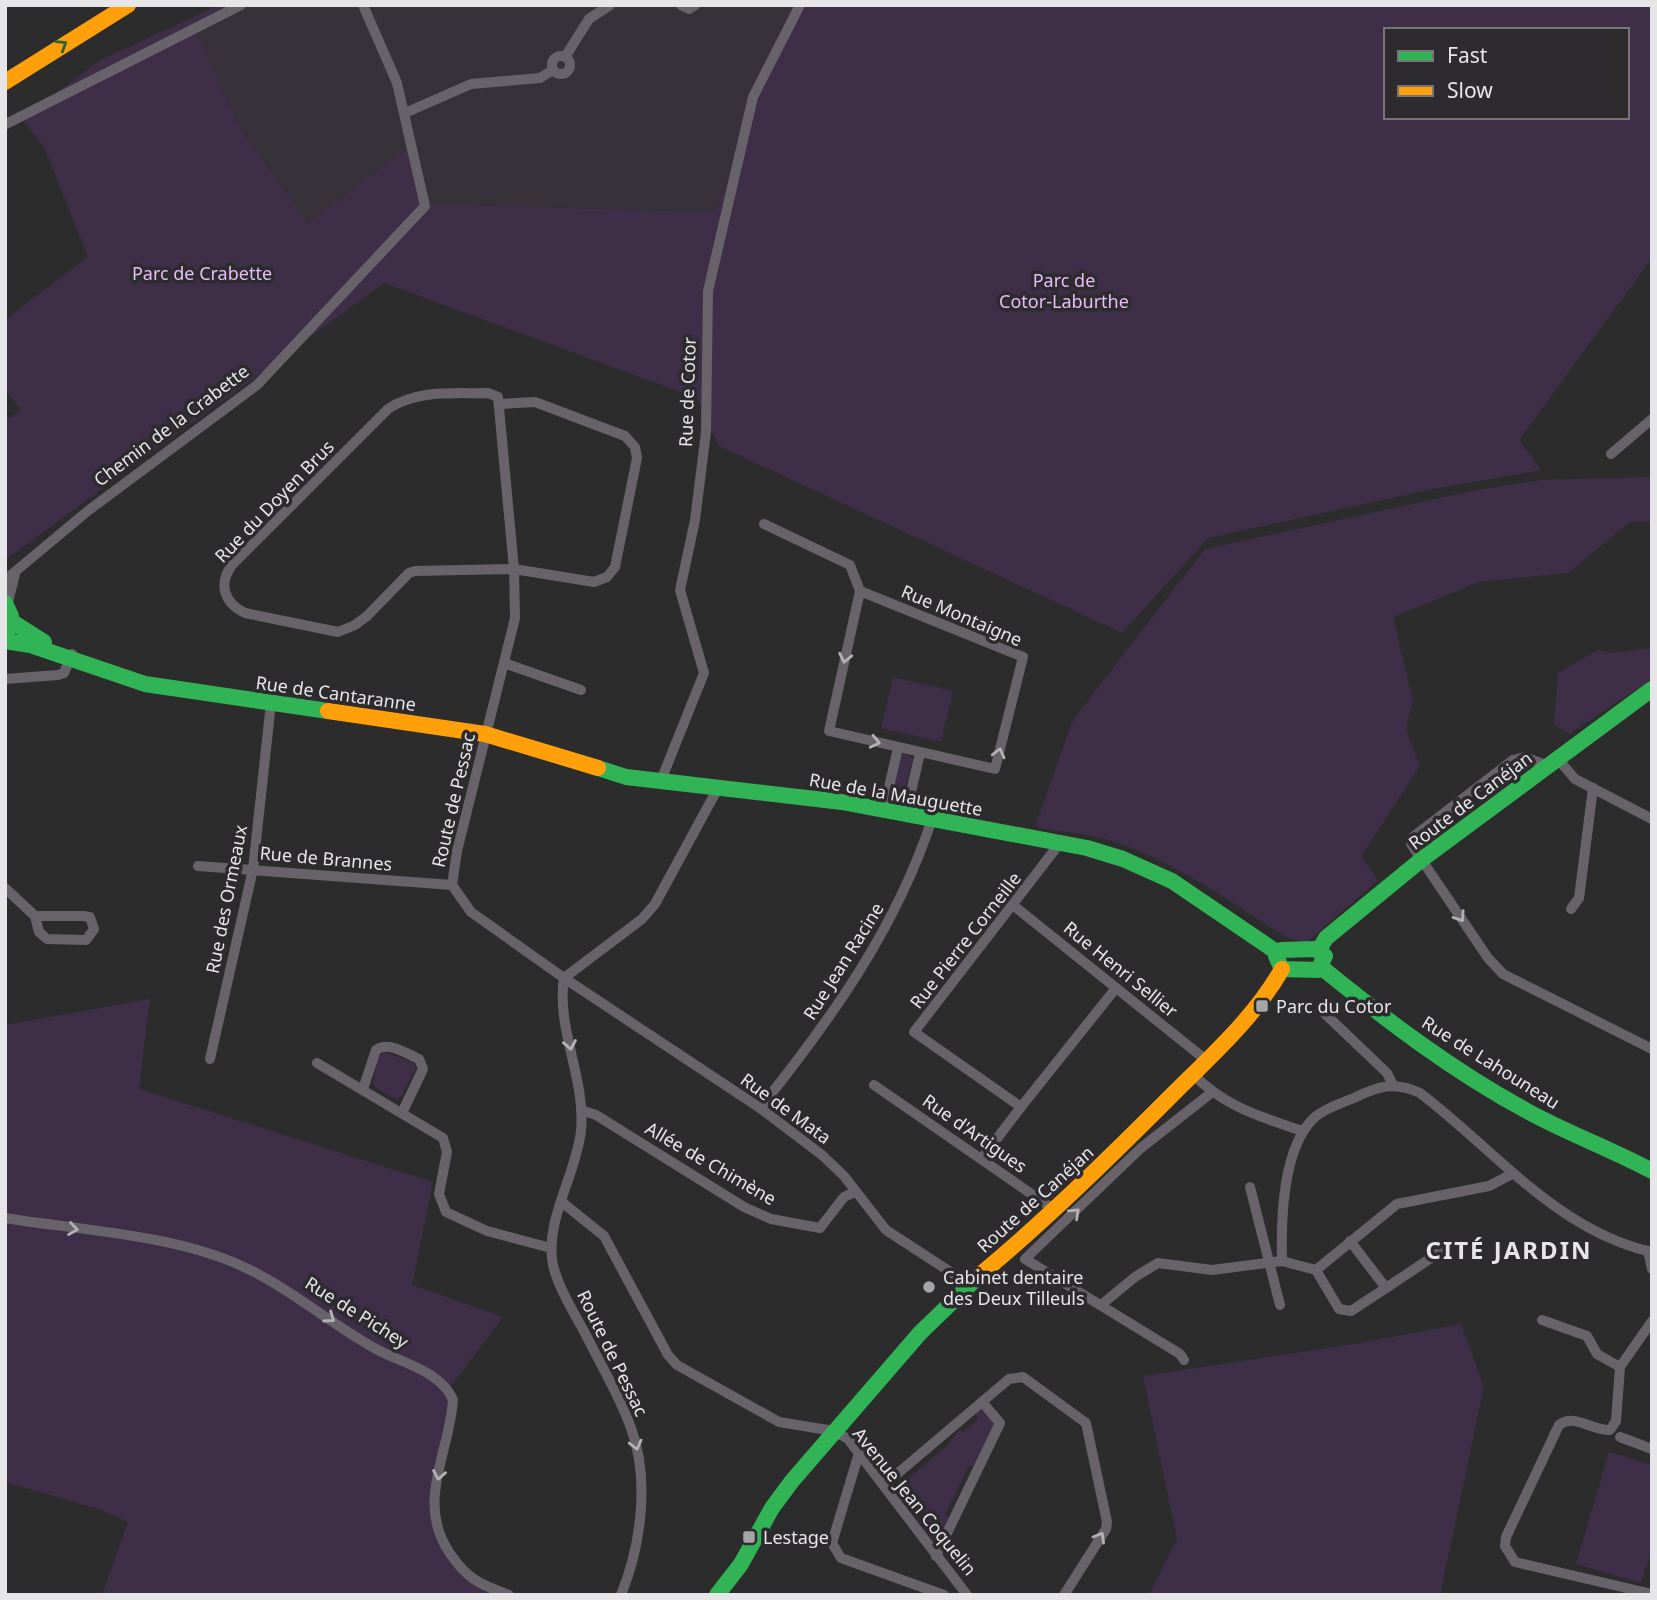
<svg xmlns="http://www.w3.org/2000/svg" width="1657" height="1600" font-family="'Noto Sans',sans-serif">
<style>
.built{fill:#373239}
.green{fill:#3f2e48;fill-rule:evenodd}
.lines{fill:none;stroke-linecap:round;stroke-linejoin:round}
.street{stroke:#68636b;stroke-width:10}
.fast{stroke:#30b455;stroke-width:16}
.slow{stroke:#ff9f0a;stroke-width:16}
.oneway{stroke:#2e623e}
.oneway2{stroke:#b4b1b5}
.poi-dot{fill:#a5a4a6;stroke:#2d2b2e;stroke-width:2.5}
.labels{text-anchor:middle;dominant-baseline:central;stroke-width:7;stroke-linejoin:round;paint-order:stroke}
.park-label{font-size:18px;fill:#e6bcfa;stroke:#2d2b2e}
.street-label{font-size:18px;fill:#e6e5e7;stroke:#2d2b2e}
.poi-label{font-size:18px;fill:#e6e5e7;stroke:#2d2b2e;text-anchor:start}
.district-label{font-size:24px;font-weight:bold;letter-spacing:2px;fill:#e6e5e7;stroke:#2d2b2e}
</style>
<rect width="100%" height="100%" fill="#2d2c2d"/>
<!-- built -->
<path class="built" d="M 251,5 L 793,5 L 747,96 L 727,184 L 714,212 L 426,204 L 412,144 L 308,223 L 243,133 L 197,33 Z"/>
<!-- green -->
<g class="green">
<path d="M 219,5 L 251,5 L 197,33 L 243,133 L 308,223 L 412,144 L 427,204 L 714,212 L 727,184 L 747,96 L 793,5 L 1652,5 L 1652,258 L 1519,440 L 1541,470 L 1433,489 L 1208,538 L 1122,633 L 719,446 L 697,398 L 384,283 L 5,560 L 5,420 L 21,411 L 5,388 L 5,320 L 88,257 L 44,147 L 21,118 L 101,60 ZM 1386,30 L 1627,30 L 1627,117 L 1386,117 Z"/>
<path d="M 1652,477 L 1652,522 L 1630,522 L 1568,573 L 1479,582 L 1393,617 L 1413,701 L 1406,730 L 1420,766 L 1361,856 L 1378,880 L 1306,943 L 1286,937 C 1230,902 1172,859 1108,840 C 1086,833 1061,832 1039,828 L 1036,823 L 1073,720 L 1205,549 L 1477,490 L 1541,480 Z"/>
<path d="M 1652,648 L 1652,679 L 1569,734 L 1554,724 L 1558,673 L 1598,650 L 1612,653 Z"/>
<path d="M 893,677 L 953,691 L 941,742 L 881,728 Z"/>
<path d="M 904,753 L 913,759 L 901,803 L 891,798 L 899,758 Z"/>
<path d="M 150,999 L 139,1089 L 433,1182 L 412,1285 L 503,1317 L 449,1389 L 453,1400 L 433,1513 L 457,1564 L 509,1595 L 102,1595 L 128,1522 L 99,1509 L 5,1482 L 5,1025 Z"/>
<path d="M 384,1052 L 412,1062 L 416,1068 L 402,1095 L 396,1099 L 377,1089 L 373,1083 L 378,1058 Z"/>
<path d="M 1461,1324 L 1484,1387 L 1440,1595 L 1149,1595 L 1177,1539 L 1143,1376 L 1354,1344 Z"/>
<path d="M 980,1410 L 995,1422 L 975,1468 L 969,1466 L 945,1514 L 951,1519 L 944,1535 L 932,1539 L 924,1530 L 929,1526 L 900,1489 L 901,1485 L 948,1445 L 959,1430 L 963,1432 L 979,1419 L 975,1413 Z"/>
<path d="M 1609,1452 L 1652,1465 L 1652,1549 L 1641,1583 L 1576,1564 Z"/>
</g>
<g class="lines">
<!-- street -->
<g class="street">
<path d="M 681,5 L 689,9 L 695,5"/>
<circle cx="561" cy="65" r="9"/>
<path d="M 565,57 L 589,19 L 610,5"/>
<path d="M 405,113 L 471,84 L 540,78 L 553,70"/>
<path d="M 6,124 L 241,5"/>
<path d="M 501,404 L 535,402 L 625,436 L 635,447 L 637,458 L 615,567 L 607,577 L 594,582 L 514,569 L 415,571 L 409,573 L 367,616 L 355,625 L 338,632 L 245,613 C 224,603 218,584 232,565 L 388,409 C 417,389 455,394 488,393 L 498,397 L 514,569 L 515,618 L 457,851 L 452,885 L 471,912 L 564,978 L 760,1108 L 822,1155 L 844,1176 L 886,1230 L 969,1284"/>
<path d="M 1611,454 L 1652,419"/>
<path d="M 764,524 L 850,565 L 860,591 L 829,731 L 995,769 L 1023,657 L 860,591"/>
<path d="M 5,580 L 89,510 L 257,385 L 425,206 L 397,83 L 363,5"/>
<path d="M 7,606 L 15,574"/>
<path d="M 504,663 L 581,690"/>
<path d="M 5,679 L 58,675 L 64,673 L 72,654"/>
<path d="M 1558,759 L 1575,779 L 1652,819"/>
<path d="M 1548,766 L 1525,757 L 1513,760 L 1413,837 L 1411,844 L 1488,958 L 1503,974 L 1652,1049"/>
<path d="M 660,783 L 704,673 L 680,590 L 695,520 L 706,432 L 708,291 L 753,97 L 800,5"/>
<path d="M 884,809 L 898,748"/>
<path d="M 906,814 L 920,753"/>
<path d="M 1060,843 L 914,1032 L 1021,1107 L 1116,988"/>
<path d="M 198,866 L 452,885"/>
<path d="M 5,888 L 35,916 L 39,932 L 47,939 L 86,940 L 94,929 L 90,917 L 83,916 L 35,916"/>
<path d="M 1014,906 L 1206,1060"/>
<path d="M 1571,909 L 1579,898 L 1593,788"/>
<path d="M 564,978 C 556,1029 586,1079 581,1131 C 576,1175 544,1222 553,1265 C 559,1290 575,1314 587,1337 C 602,1367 620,1397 631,1428 C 650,1479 641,1546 621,1595"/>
<path d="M 564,978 L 642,919 L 655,904 L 718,788"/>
<path d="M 1321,1010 L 1387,1073 L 1393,1085"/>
<path d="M 210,1059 L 253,869 L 271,703"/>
<path d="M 317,1063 L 443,1138 L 447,1152 L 439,1194 L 446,1212 L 487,1231 L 551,1248"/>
<path d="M 1193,1074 C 1223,1106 1261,1117 1302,1131"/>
<path d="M 874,1085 L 1056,1211"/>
<path d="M 363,1089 L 376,1050 C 389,1041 405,1053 419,1059 L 423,1069 L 402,1113"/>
<path d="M 760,1108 C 831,1019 896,929 932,819"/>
<path d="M 581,1110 L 596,1115 L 744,1207 L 771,1219 L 820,1228 L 844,1197 L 855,1192"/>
<path d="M 982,1158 L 1021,1107"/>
<path d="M 1250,1187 L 1280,1305"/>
<path d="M 563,1203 L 604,1236 L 668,1355 L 677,1365 L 779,1422 L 834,1431 L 848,1439 L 967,1595"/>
<path d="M 5,1218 C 79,1230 166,1234 235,1263 C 287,1285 327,1322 376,1349 C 402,1363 441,1371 453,1400 C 449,1455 416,1501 449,1552 C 467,1579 479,1584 509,1595"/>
<path d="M 1648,1251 L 1652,1269"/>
<path d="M 1282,1261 C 1281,1220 1282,1147 1315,1117 C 1325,1108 1342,1103 1354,1098 C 1378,1086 1395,1081 1420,1093 C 1494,1149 1557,1231 1652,1252"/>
<path d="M 1316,1270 L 1339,1309 L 1351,1311 L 1386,1288 L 1350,1241"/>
<path d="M 1386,1288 L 1443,1250"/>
<path d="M 1101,1305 L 1135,1277 L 1158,1263 L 1212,1270 L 1282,1261 L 1316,1270 L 1397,1204 L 1489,1186 L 1512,1174"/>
<path d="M 1542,1320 L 1587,1336 L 1597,1354 L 1620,1367"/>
<path d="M 1652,1321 L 1620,1367 L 1616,1421 L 1610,1430 C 1592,1431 1575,1413 1559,1425 L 1506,1537 L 1505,1546 L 1515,1562 L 1652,1594"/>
<path d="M 1184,1360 L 1180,1354 L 1025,1259 L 1141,1148 L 1211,1093"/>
<path d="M 1620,1437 L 1652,1449"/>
<path d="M 859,1453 L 832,1543 L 841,1558 L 944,1595"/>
<path d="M 884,1485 L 1009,1379 L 1023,1377 L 1086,1423 L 1107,1522 L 1106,1529 L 1064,1595"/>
<path d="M 936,1556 L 1000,1423 L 982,1402"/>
</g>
<!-- fast -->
<g class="fast">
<path d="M 5,603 L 11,616 L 8,631"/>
<path d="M 11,621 L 44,642"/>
<path d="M 5,641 L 30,645 L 145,684 L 328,711"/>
<path d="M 598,768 L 626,777 L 842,802 L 1087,848 L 1123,859 L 1172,881 L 1278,953"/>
<path d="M 1315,949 L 1325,956 L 1318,970 L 1282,969 L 1276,956 L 1281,950 Z"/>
<path d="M 1319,950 L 1326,938 L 1421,860 L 1652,689"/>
<path d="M 1321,967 C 1386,1020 1453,1071 1527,1111 C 1567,1133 1611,1149 1652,1171"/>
<path d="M 717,1595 L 741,1564 L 772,1508 L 792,1481 L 920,1333 L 981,1274"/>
</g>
<!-- slow -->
<g class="slow">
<path d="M 5,82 L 128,5"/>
<path d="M 328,711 L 485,734 L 598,768"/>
<path d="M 981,1274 C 1049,1217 1111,1156 1173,1094 C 1212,1055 1255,1017 1282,969"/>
</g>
</g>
<!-- one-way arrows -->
<defs><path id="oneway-chevron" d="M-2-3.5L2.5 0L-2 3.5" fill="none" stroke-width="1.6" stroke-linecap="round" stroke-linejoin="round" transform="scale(1.75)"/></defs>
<use class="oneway" href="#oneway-chevron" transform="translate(62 45) rotate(-32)"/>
<g class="oneway2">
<use href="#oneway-chevron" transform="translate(845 658) rotate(102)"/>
<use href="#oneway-chevron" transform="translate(875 742) rotate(13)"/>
<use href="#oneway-chevron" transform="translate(999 753) rotate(-76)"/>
<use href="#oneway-chevron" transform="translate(1460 917) rotate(56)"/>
<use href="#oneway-chevron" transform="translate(570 1045) rotate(80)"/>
<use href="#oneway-chevron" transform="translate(1075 1213) rotate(-43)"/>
<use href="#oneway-chevron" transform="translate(73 1229) rotate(9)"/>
<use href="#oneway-chevron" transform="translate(330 1318) rotate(35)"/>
<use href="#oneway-chevron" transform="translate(636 1445) rotate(76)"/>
<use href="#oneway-chevron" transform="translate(439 1475) rotate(100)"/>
<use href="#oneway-chevron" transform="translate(1100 1537) rotate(-60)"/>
</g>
<!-- markers -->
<g class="poi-dot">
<rect x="1255" y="999" width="14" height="14" rx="3.5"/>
<circle cx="929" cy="1287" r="7"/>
<rect x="742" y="1530" width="14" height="14" rx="3.5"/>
</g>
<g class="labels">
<!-- park labels -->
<g class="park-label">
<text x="202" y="273">Parc de Crabette</text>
<text x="1064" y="280">Parc de<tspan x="1064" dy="21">Cotor-Laburthe</tspan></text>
</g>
<!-- street labels -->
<g class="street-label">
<text transform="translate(687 392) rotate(-88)">Rue de Cotor</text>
<text transform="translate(171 425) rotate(-37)">Chemin de la Crabette</text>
<text transform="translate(274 501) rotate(-46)">Rue du Doyen Brus</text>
<text transform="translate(962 615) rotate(23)">Rue Montaigne</text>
<text transform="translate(336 693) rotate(8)">Rue de Cantaranne</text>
<text transform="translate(896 794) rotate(10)">Rue de la Mauguette</text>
<text transform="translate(453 800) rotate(-77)">Route de Pessac</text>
<text transform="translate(1470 800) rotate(-37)">Route de Canéjan</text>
<text transform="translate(326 858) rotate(5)">Rue de Brannes</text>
<text transform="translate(226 899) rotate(-79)">Rue des Ormeaux</text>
<text transform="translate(965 940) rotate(-52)">Rue Pierre Corneille</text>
<text transform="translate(843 961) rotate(-58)">Rue Jean Racine</text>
<text transform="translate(1121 969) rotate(39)">Rue Henri Sellier</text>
<text transform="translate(1491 1062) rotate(32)">Rue de Lahouneau</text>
<text transform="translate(786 1108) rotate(36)">Rue de Mata</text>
<text transform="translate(975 1133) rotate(35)">Rue d'Artigues</text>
<text transform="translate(711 1163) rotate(30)">Allée de Chimène</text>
<text transform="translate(1035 1199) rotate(-42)">Route de Canéjan</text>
<text transform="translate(357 1312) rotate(32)">Rue de Pichey</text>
<text transform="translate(613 1353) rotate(64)">Route de Pessac</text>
<text transform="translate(915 1501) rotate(51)">Avenue Jean Coquelin</text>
</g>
<!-- poi labels -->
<g class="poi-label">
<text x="1276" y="1006">Parc du Cotor</text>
<text x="943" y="1277">Cabinet dentaire<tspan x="943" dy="21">des Deux Tilleuls</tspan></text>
<text x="763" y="1537">Lestage</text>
</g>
<!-- district labels -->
<g class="district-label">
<text x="1509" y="1249">CITÉ JARDIN</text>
</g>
</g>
<!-- border -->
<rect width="1657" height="1600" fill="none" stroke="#e6e5e7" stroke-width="14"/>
<!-- legend -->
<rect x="1384" y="28" width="245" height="91" fill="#2d2b2e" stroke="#777578" stroke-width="2"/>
<rect x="1398" y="51" width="35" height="10" fill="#30b455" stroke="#777578" stroke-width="2"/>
<text x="1447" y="63" font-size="21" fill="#e6e5e7">Fast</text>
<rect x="1398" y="86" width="35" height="10" fill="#ff9f0a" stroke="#777578" stroke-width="2"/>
<text x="1447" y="98" font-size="21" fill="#e6e5e7">Slow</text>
</svg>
